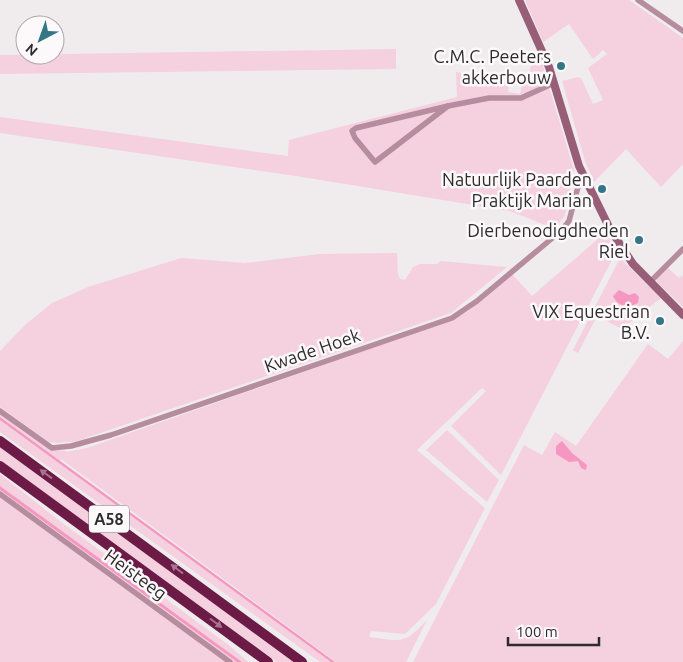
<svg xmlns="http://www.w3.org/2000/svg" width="683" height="662" font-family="Ubuntu,sans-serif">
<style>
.green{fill:#f5d0df}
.water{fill:#f597c1}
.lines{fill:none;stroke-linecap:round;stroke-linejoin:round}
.street{stroke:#b68d9e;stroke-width:5.5}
.secondary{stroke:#985e78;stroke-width:8}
.highway{stroke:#6c1b46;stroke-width:10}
.oneway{fill:#a6748e}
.poi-dot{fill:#337786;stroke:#fdf9fb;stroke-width:2}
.labels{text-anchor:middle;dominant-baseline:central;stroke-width:5;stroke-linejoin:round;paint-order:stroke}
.shield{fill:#fdf9fb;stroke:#6b6a6a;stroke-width:1}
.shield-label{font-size:16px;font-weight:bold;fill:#2d2c2c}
.poi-label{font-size:18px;fill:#2d2c2c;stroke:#fdf9fb;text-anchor:end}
.street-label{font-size:18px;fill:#2d2c2c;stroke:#fdf9fb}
</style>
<rect width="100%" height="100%" fill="#f0eced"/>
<!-- green -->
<g class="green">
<path d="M 525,0 L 629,0 L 683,38 L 683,164 L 661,187 L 626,149 L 594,182 L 585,161 L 562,81 L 578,77 L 581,78 L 593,104 L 603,100 L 588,68 L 607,54 L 603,50 L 593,59 L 569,24 L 543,42 Z"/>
<path d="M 396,49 L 396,69 L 0,74 L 0,55 Z"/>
<path d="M 532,60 L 541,60 L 574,170 L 565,215 L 555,229 L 510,211 L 296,176 L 0,133 L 0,117 L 288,156 L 289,140 L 457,97 L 456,72 L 496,78 L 496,82 L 509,83 L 508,92 L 520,94 L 524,75 L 529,76 Z"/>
<path d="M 606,232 L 616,252 L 501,475 L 451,426 L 486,391 L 482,388 L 417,450 L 485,508 L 436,604 L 405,634 L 371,631 L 369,637 C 402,641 404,645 427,620 L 406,662 L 336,662 L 61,459 L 60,461 L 0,417 L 0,413 L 51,450 L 66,451 L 66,452 L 87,448 L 452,320 L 467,312 L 512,274 L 532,296 Z"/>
<path d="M 397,253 L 398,274 L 400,279 L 405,280 L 413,267 L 420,264 L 437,264 L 441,261 L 507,267 L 451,313 L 77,441 L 59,443 L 48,442 L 0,407 L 0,351 L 26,324 L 52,303 L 88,287 L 181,258 L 245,263 L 319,254 Z"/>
<path d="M 620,258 L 661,298 L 622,329 L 597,316 L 578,353 L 573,350 Z"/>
<path d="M 667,267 L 679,278 L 683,275 L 683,307 L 657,282 L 657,278 Z"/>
<path d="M 683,341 L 683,662 L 413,662 L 524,445 L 542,455 L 555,432 L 576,446 L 648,344 L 668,359 Z"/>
<path d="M 0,420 L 331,662 L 320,662 L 0,432 Z"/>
<path d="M 447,430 L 499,480 L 487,502 L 426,450 Z"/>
<path d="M 0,446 L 295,662 L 277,662 L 0,460 Z"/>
<path d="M 0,474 L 61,522 L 230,646 L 248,662 L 242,662 L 0,486 Z"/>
<path d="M 0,490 L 237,662 L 233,662 Z"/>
<path d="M 0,497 L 226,662 L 0,662 Z"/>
</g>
<!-- water -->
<g class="water">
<path d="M 619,290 L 629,295 L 635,293 L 639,297 L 638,303 C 628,308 618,307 613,296 Z"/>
<path d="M 0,417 L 335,662 L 331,662 L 0,420 Z"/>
<path d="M 562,441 L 572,453 L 587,465 L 586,470 L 581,468 L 578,461 L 569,462 L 556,454 L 556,446 Z"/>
<path d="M 0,486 L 242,662 L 237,662 L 226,654 L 0,490 Z"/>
</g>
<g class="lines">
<!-- street -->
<g class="street">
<path d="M 638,0 L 683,31"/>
<path d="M 448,106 L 375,162 L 355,138 L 352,131 L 356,128 Z"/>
<path d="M 448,106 L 489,98 L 521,98 L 554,83"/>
<path d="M 650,282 L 683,249"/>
<path d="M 0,411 L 52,448 L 71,446 L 111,435 L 452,318 L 477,301 L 562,230 L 569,221 L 579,183 L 583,176"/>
<path d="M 0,494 L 230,662"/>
</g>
<!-- secondary -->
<path class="secondary" d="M 519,0 L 549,67 L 579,166 L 610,229 L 633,264 L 683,315"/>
<!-- highway -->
<g class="highway">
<path d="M 0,441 L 302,662"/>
<path d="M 0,466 L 268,662"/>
</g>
</g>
<!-- one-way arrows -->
<defs><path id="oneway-solid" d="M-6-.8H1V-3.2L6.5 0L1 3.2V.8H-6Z" transform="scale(1.25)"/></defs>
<g class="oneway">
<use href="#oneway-solid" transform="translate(46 474) rotate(-144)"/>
<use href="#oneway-solid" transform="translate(177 569) rotate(-143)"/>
<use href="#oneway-solid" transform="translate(216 623) rotate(37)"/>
</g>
<!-- markers -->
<g class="poi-dot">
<circle cx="561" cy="66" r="5"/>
<circle cx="602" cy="189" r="5"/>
<circle cx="639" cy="240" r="5"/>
<circle cx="660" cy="321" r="5"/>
</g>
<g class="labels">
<!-- shield labels -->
<rect class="shield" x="89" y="505.5" width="40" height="27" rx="4"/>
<g class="shield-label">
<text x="109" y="519">A58</text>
</g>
<!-- poi labels -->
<g class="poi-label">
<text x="551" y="56">C.M.C. Peeters<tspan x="551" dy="21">akkerbouw</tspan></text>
<text x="592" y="179">Natuurlijk Paarden<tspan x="592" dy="21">Praktijk Marian</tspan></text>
<text x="629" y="230">Dierbenodigdheden<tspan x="629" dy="21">Riel</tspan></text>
<text x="650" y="311">VIX Equestrian<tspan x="650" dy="21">B.V.</tspan></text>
</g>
<!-- street labels -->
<g class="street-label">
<text transform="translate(312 350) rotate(-19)">Kwade Hoek</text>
<text transform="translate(136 574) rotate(36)">Heisteeg</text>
</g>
</g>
<!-- north arrow -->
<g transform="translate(40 40) rotate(221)"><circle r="24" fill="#fdf9fb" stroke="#aaa7a8"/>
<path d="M0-4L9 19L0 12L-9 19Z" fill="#337786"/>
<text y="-8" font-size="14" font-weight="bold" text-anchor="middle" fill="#2d2c2c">N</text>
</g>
<!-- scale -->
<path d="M508 637v8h91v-8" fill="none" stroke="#2d2c2c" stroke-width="2.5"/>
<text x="516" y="637" font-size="15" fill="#2d2c2c" stroke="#fdf9fb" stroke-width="4" paint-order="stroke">100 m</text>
</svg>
